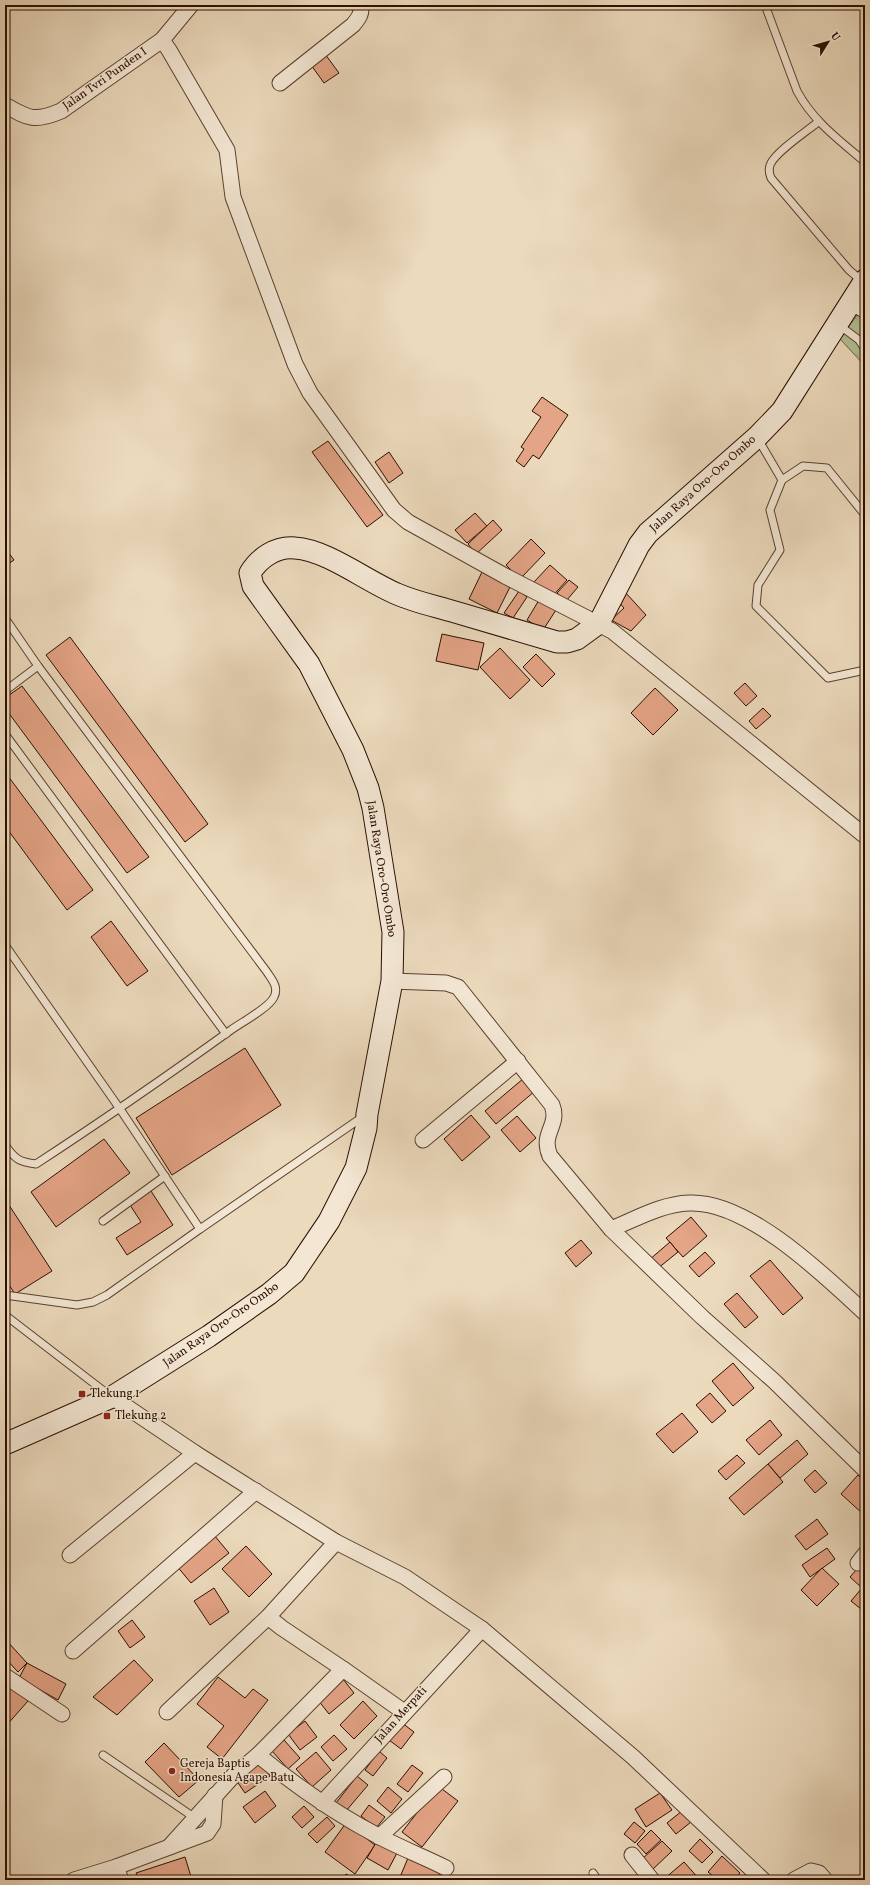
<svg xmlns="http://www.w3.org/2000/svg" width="870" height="1885" font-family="Vollkorn,serif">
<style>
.park{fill:url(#park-crowns);stroke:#6f684a}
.building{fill:#e4a486;stroke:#2c0e00}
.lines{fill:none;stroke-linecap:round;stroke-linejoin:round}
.lane-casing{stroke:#5c412f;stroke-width:9}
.street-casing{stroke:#5c412f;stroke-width:17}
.secondary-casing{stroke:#2c0e00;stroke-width:23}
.lane{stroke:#f3e7d4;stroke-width:7}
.street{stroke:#f3e7d4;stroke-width:15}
.secondary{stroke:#f3e7d4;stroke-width:21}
.poi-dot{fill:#8f2418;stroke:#f3e7d4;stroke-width:1.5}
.labels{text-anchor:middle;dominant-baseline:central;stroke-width:3;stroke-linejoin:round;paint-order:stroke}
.street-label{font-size:12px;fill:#2c0e00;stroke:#f3e7d4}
.poi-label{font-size:12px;fill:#2c0e00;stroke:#f3e7d4;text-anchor:start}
</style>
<defs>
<pattern id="park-crowns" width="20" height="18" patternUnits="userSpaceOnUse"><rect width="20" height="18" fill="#b2c195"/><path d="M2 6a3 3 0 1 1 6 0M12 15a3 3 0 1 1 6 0" fill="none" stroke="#99a57f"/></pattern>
</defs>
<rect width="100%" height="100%" fill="#ecdabd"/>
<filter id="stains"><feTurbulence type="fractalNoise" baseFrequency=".005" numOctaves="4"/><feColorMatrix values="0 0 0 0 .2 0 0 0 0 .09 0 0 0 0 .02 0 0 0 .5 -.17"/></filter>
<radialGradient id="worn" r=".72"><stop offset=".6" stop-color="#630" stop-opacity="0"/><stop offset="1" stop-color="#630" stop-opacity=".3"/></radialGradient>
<!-- park -->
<path class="park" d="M 865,304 L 865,366 L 840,339 Z"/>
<!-- building -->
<g class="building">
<path d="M 325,54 L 339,73 L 324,83 L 311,65 Z"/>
<path d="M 542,397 L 568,415 L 539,459 L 533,455 L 524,467 L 516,461 L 524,449 L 521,447 L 541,417 L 532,411 Z"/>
<path d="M 328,441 L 383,515 L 367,527 L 312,452 Z"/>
<path d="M 389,452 L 403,473 L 389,483 L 375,462 Z"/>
<path d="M 475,513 L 487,526 L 467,543 L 455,530 Z"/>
<path d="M 493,520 L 502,530 L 476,554 L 468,544 Z"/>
<path d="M 531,539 L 545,553 L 520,579 L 506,565 Z"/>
<path d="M 5,548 L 14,560 L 5,566 Z"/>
<path d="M 550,565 L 567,580 L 550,599 L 533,583 Z"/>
<path d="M 482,572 L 510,587 L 497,613 L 469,599 Z"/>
<path d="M 569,580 L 578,587 L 566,601 L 557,593 Z"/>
<path d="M 519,591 L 527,597 L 513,618 L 504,613 Z"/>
<path d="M 625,592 L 646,615 L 631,631 L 611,620 L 624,608 L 616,599 Z"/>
<path d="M 539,600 L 556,610 L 543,630 L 527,620 Z"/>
<path d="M 442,634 L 484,643 L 478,670 L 436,661 Z"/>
<path d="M 70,637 L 208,824 L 185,842 L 46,655 Z"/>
<path d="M 500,648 L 530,680 L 510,699 L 480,667 Z"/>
<path d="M 536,654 L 555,674 L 542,687 L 523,667 Z"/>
<path d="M 745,683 L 757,696 L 746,706 L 734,693 Z"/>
<path d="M 22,686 L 149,857 L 127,873 L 5,708 L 5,698 Z"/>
<path d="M 655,688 L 678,710 L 653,735 L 631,713 Z"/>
<path d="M 763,708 L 771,716 L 756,729 L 749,721 Z"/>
<path d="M 5,772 L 93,890 L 67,910 L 5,826 Z"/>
<path d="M 111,921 L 148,971 L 127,986 L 91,937 Z"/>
<path d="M 245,1048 L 281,1105 L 172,1175 L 136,1118 Z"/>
<path d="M 524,1078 L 535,1091 L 496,1124 L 485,1111 Z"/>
<path d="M 471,1115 L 490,1137 L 462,1161 L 444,1139 Z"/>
<path d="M 517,1116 L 536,1138 L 520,1152 L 501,1130 Z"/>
<path d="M 104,1139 L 130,1173 L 56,1227 L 31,1192 Z"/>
<path d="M 151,1191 L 173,1225 L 127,1255 L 116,1238 L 141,1222 L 130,1205 Z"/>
<path d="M 5,1199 L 52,1271 L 15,1294 L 5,1279 Z"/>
<path d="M 691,1217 L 707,1236 L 683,1257 L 666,1238 Z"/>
<path d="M 581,1240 L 592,1253 L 576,1267 L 565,1253 Z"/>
<path d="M 670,1242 L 678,1252 L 657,1269 L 649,1260 Z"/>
<path d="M 705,1252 L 715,1263 L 699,1277 L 689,1266 Z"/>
<path d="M 770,1260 L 803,1298 L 783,1315 L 750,1276 Z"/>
<path d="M 737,1293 L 758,1317 L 745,1328 L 724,1304 Z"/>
<path d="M 733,1363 L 754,1388 L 733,1406 L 712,1381 Z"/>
<path d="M 710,1393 L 726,1411 L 712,1423 L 696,1405 Z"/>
<path d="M 682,1413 L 698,1432 L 673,1453 L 656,1434 Z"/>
<path d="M 770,1420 L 782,1435 L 759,1455 L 746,1440 Z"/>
<path d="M 797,1440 L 808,1454 L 780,1478 L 768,1464 Z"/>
<path d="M 737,1455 L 745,1463 L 726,1480 L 718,1471 Z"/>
<path d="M 768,1464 L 783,1482 L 744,1515 L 729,1498 Z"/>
<path d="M 815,1470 L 827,1483 L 815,1493 L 804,1480 Z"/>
<path d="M 858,1475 L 865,1481 L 865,1512 L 863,1514 L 841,1494 Z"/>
<path d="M 817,1519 L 828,1534 L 806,1550 L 795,1536 Z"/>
<path d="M 214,1535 L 229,1553 L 191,1583 L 176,1565 Z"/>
<path d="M 246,1546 L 272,1574 L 249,1597 L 222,1569 Z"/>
<path d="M 827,1548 L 835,1559 L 810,1577 L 802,1565 Z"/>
<path d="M 865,1560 L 865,1605 L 861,1609 L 851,1601 L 862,1588 L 850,1577 Z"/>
<path d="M 822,1568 L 839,1584 L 817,1606 L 801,1590 Z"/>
<path d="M 214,1588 L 229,1612 L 210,1625 L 194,1601 Z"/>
<path d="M 132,1620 L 145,1637 L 130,1648 L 118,1631 Z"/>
<path d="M 7,1641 L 27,1663 L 18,1672 L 5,1658 L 5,1643 Z"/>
<path d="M 134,1660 L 153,1680 L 117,1715 L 93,1697 Z"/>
<path d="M 27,1663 L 66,1684 L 58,1700 L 19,1678 Z"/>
<path d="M 218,1677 L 245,1698 L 253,1689 L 268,1700 L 222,1759 L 207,1747 L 224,1726 L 197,1704 Z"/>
<path d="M 343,1679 L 354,1693 L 329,1714 L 318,1700 Z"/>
<path d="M 12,1687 L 28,1701 L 5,1727 L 5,1695 Z"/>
<path d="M 363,1701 L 377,1716 L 354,1739 L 340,1725 Z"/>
<path d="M 305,1721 L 317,1737 L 300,1750 L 288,1734 Z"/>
<path d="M 402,1723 L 414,1732 L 401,1749 L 389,1740 Z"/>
<path d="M 334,1735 L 347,1749 L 333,1761 L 321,1747 Z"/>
<path d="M 284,1740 L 300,1758 L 288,1769 L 272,1751 Z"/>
<path d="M 164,1743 L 199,1780 L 179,1797 L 145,1762 Z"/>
<path d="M 379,1751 L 387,1758 L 373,1776 L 365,1770 Z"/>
<path d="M 316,1752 L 331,1770 L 312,1787 L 296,1769 Z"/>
<path d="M 261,1763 L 270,1776 L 245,1793 L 236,1780 Z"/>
<path d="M 412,1765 L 423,1773 L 408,1792 L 397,1784 Z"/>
<path d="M 357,1776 L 368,1785 L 346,1811 L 336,1803 Z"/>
<path d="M 438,1786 L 458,1801 L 422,1847 L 402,1832 Z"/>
<path d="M 388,1787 L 402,1799 L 391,1813 L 377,1801 Z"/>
<path d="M 265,1791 L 276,1806 L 255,1823 L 243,1807 Z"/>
<path d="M 660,1793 L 672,1810 L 646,1827 L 635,1809 Z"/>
<path d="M 369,1805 L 385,1817 L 376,1828 L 361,1816 Z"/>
<path d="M 304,1806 L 314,1817 L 302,1828 L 292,1817 Z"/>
<path d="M 682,1811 L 691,1822 L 676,1834 L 667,1823 Z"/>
<path d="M 327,1817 L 335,1826 L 317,1843 L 308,1834 Z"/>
<path d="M 634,1822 L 645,1831 L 635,1843 L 624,1834 Z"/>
<path d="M 346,1823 L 375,1845 L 355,1874 L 325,1852 Z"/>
<path d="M 651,1830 L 661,1840 L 646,1854 L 637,1844 Z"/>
<path d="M 700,1839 L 713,1852 L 702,1863 L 689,1851 Z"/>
<path d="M 377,1841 L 397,1853 L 388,1870 L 367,1858 Z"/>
<path d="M 662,1841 L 672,1851 L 652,1870 L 642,1859 Z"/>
<path d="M 722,1856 L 740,1873 L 734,1880 L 718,1880 L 708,1872 Z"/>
<path d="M 185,1857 L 192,1880 L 139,1880 L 136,1873 Z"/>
<path d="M 408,1858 L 441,1872 L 437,1880 L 406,1880 L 400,1877 Z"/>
<path d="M 684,1862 L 700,1880 L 665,1880 L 664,1879 Z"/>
<path d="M 347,1874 L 351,1880 L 336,1880 Z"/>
</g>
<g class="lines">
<defs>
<g id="lane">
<path d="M 765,5 L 797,91 C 813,121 839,140 865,162"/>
<path d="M 818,122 C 806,132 778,150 771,163 C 768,168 769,173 771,178 L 849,270 L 863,282"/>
<path d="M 849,306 L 865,315"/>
<path d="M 839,325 L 859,340 L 865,349"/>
<path d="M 758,439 L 782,480 L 770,510 L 780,550 L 758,585 L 756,606 L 828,678 L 865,670"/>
<path d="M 782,480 L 803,466 L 827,468 L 865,515"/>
<path d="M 5,618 L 38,666 L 267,972 C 272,980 279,987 274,997 C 269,1008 242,1022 231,1030 C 167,1076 102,1121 36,1164 C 19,1162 15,1159 5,1145"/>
<path d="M 5,691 L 38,666"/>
<path d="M 5,734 L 226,1034"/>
<path d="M 5,945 L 120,1109 L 200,1229 L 107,1295 L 93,1302 L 77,1305 L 5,1295"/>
<path d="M 103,1221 L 165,1176"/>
<path d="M 200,1229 L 364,1116"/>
<path d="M 5,1315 L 109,1395"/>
<path d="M 103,1755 L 195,1818"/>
<path d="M 593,1873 L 598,1880"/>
</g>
<g id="street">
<path d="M 162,40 L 169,50 L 227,150 L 233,197 L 295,364 L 310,393 L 394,510 L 408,522 L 505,576 L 612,631 L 865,836"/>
<path d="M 280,83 L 353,25 C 358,19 363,13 360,5"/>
<path d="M 5,105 C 29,119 35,122 61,111 L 162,40 L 191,5"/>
<path d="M 392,981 L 446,983 L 458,987 L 552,1105 C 560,1126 540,1133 550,1156 L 611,1229 L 702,1317 L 774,1381 L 865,1470"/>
<path d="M 423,1140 L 518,1061"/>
<path d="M 611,1229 C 636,1219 661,1204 689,1203 C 747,1200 824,1275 865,1313"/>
<path d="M 112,1397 L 195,1453 L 336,1542 L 405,1577 L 482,1629 L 633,1757 L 763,1880"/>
<path d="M 70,1555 L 195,1453"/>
<path d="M 858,1563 L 865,1554"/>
<path d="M 268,1617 L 282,1628 L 343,1669 L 404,1712"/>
<path d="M 73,1651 L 256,1491"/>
<path d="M 5,1676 L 62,1714"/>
<path d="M 167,1712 L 268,1617 L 336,1542"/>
<path d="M 258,1755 C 296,1786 336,1814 380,1837 C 401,1848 424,1857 446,1868"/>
<path d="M 322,1803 L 482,1629"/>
<path d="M 379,1837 L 444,1777"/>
<path d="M 169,1847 L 234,1775 L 258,1755 L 343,1669"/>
<path d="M 632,1855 L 652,1880"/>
<path d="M 74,1880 L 116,1867"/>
<path d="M 121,1880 L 116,1867 L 207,1833 L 213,1824 L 215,1795"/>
<path d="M 794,1880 L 811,1871 L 819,1873 L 825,1880"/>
</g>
<path id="secondary" d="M 5,1444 L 112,1397 L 209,1336 L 269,1294 L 294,1273 L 329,1221 L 356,1168 L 366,1128 L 367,1114 L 392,981 L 393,932 L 373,808 L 368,788 L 353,750 L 309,664 L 253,586 L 250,573 C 259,558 276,546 295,548 C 327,550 366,581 397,594 C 415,602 435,606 455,612 C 489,622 523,632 557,642 L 567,642 L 577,639 L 599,623 L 639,545 L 648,533 L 757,437 L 782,411 L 865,280"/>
</defs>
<!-- lane casing -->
<use href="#lane" class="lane-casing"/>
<!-- street casing -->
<use href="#street" class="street-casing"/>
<!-- secondary casing -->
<use href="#secondary" class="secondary-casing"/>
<!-- lane -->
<use href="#lane" class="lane"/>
<!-- street -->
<use href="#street" class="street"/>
<!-- secondary -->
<use href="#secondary" class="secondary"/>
</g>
<!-- markers -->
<g class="poi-dot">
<rect x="78" y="1390" width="8" height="8" rx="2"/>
<rect x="103" y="1412" width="8" height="8" rx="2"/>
<circle cx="172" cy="1771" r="4"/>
</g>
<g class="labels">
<!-- street labels -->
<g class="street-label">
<text transform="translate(105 79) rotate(-35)">Jalan Tvri Punden I</text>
<text transform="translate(703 484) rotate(-42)">Jalan Raya Oro-Oro Ombo</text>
<text transform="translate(381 869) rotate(81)">Jalan Raya Oro-Oro Ombo</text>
<text transform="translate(221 1325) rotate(-35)">Jalan Raya Oro-Oro Ombo</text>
<text transform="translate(401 1715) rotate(-48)">Jalan Merpati</text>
</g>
<!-- poi labels -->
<g class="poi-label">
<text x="90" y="1394">Tlekung 1</text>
<text x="115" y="1416">Tlekung 2</text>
<text x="180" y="1764">Gereja Baptis<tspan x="180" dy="14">Indonesia Agape Batu</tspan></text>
</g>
</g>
<!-- margin -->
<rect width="870" height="1885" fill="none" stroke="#ecdabd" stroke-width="20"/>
<rect x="6" y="6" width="858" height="1873" fill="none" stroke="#2c0e00" stroke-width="2"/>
<rect x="10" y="10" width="850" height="1865" fill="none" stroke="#2c0e00"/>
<!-- north arrow -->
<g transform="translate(828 42) rotate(53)" stroke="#f3e7d4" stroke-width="3" paint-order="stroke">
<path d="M0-3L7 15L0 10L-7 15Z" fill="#2c0e00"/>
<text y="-6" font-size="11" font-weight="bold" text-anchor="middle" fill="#2c0e00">U</text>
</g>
<rect width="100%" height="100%" filter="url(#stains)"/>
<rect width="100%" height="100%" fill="url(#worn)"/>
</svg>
